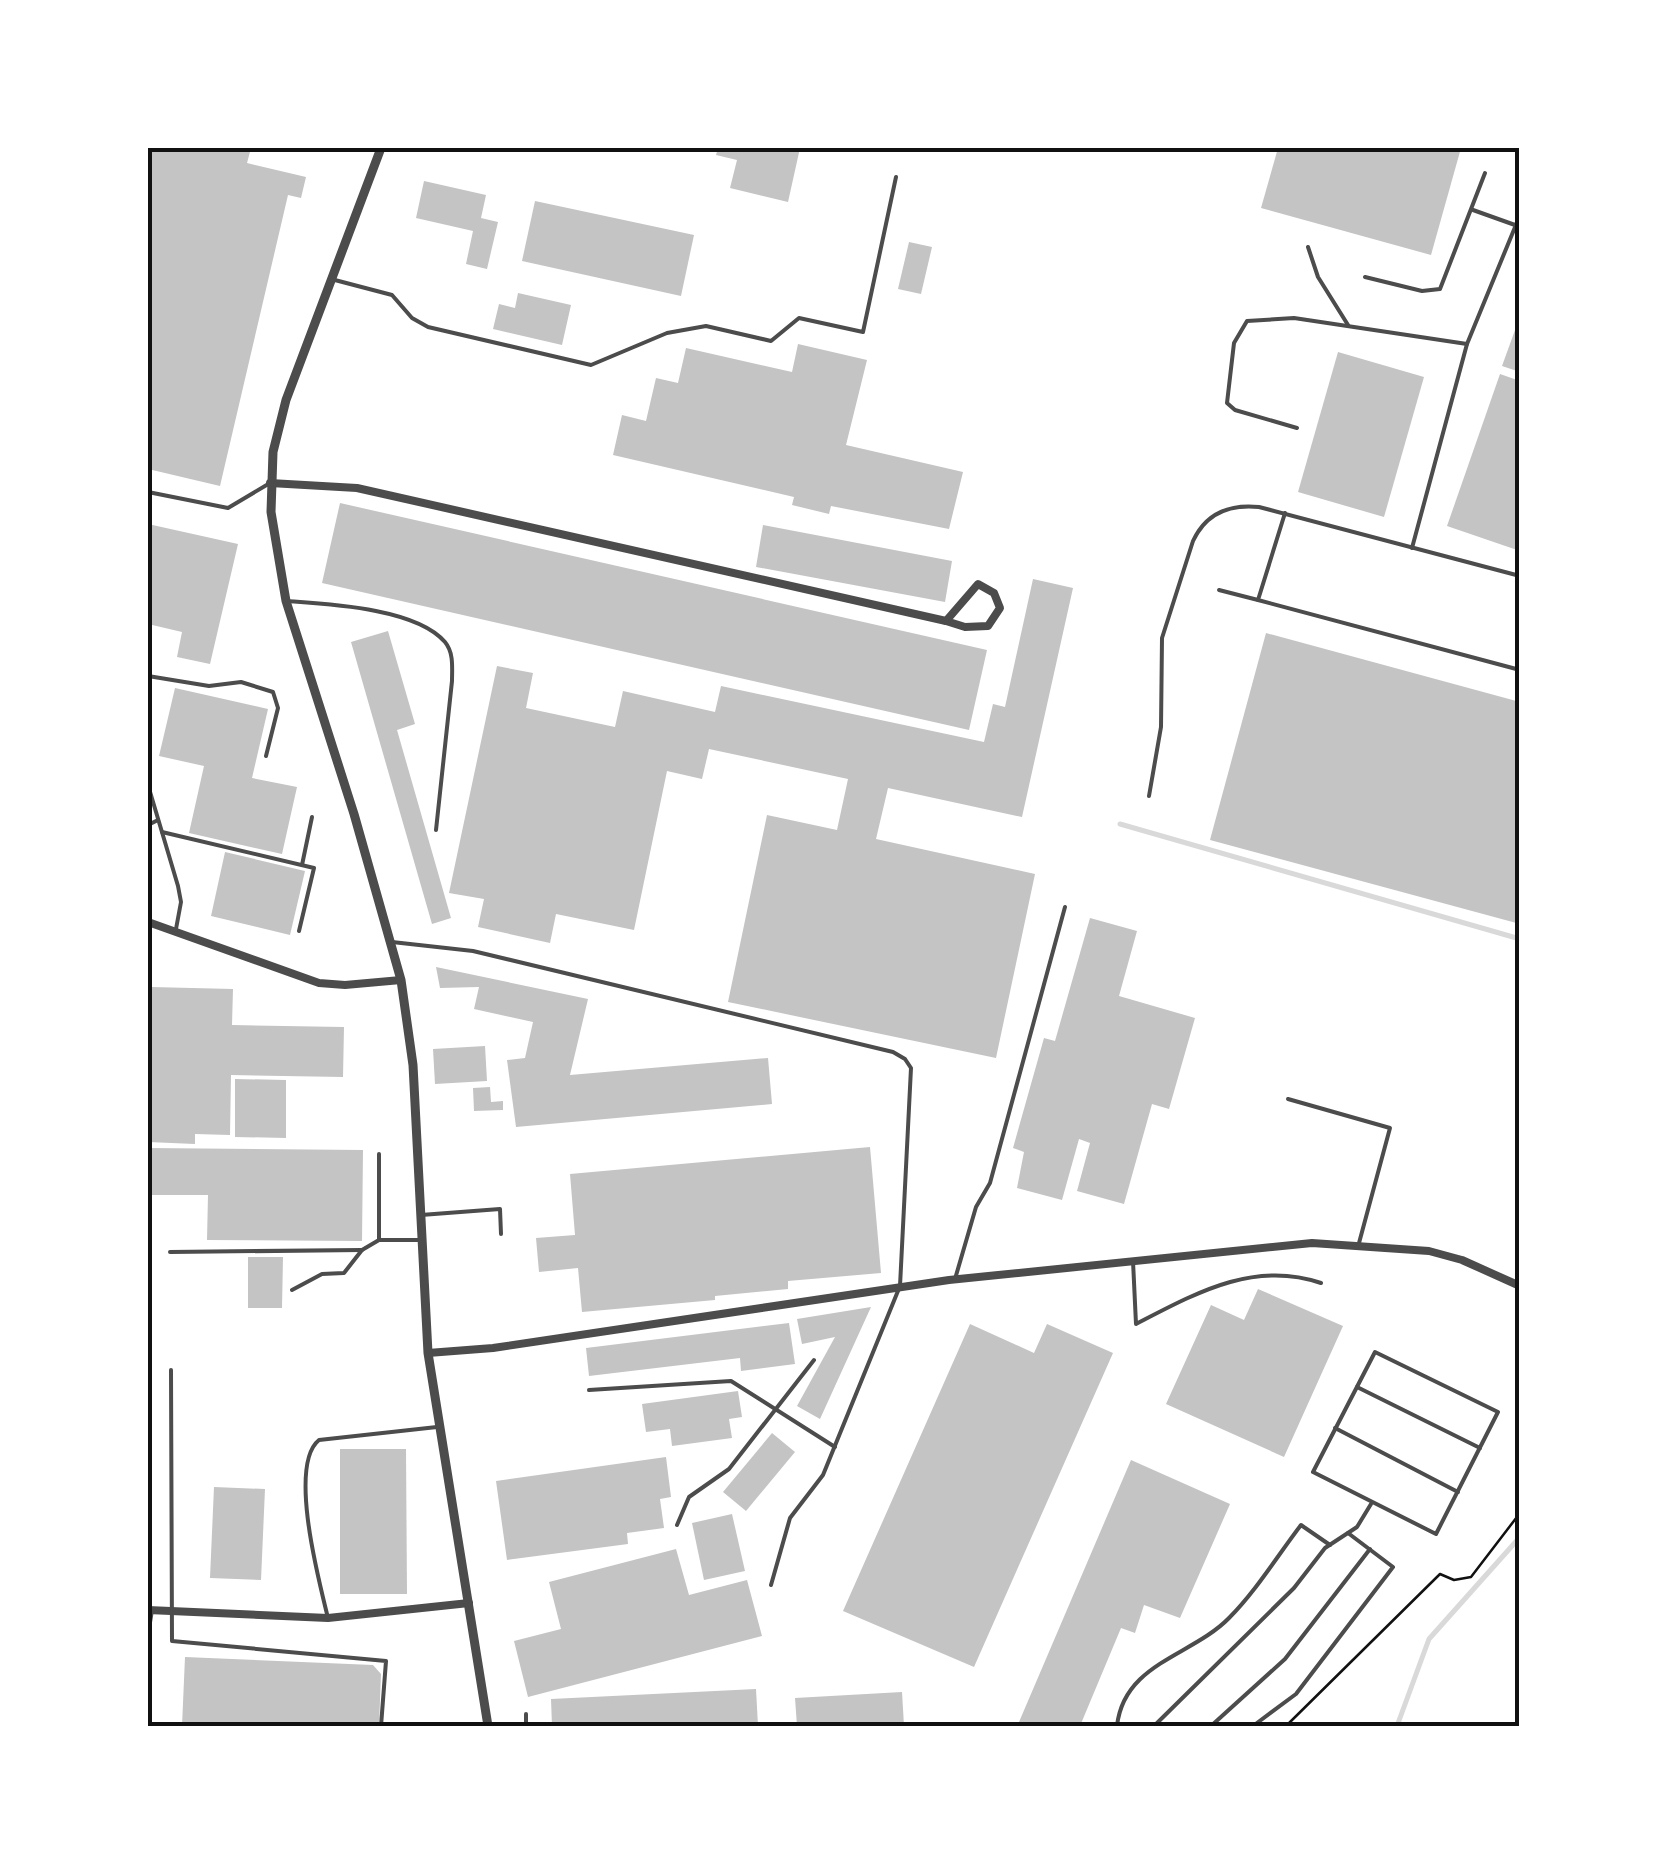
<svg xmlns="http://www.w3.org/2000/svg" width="1667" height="1874" font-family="'Times New Roman',serif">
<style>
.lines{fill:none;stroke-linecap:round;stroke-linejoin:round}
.stream{stroke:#d9d9d9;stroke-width:5}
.building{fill:#c4c4c4}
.path{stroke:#111;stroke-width:2.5}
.service{stroke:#4c4c4c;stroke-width:4}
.minor{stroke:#4c4c4c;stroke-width:8}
.tertiary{stroke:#4c4c4c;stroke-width:9}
.neatline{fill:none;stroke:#111;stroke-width:4}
</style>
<rect width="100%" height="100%" fill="#fff"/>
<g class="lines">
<!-- stream -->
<g class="stream">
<path d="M 1120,824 L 1520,939"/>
<path d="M 1397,1726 L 1429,1639 L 1520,1537"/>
</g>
</g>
<!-- building -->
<g class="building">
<path d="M 148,148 L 251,148 L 247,163 L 306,177 L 301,198 L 288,195 L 220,486 L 148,469 Z"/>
<path d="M 718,148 L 800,148 L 788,202 L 730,188 L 737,160 L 716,155 Z"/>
<path d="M 1278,148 L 1461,148 L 1431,255 L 1261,208 Z"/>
<path d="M 424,181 L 486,195 L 481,218 L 498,222 L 487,269 L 466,264 L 473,231 L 416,218 Z"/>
<path d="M 535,201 L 694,235 L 681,296 L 522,261 Z"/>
<path d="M 909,242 L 932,247 L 921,294 L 898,289 Z"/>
<path d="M 518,293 L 571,305 L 562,345 L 493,329 L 499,304 L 515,308 Z"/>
<path d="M 1519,319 L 1520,319 L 1520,372 L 1502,366 Z"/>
<path d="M 798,344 L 867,360 L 846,445 L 963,472 L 949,529 L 831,506 L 829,514 L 792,505 L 794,497 L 613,455 L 622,415 L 646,421 L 656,378 L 678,383 L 686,348 L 792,372 Z"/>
<path d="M 1338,352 L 1424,377 L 1384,517 L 1298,492 Z"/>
<path d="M 1500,374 L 1520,381 L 1520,551 L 1447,526 Z"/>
<path d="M 340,503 L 987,650 L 969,730 L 322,583 Z"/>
<path d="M 148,524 L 238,544 L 210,664 L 177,657 L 182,632 L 148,624 Z"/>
<path d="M 763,525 L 952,561 L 945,602 L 756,567 Z"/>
<path d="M 1033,579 L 1073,588 L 1022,817 L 888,788 L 876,839 L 1035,874 L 996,1058 L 728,1002 L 767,815 L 837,830 L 848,779 L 709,749 L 702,779 L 667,771 L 634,930 L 556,914 L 550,943 L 478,927 L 484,899 L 449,893 L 497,666 L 533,673 L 526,708 L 615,727 L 623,691 L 715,712 L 721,686 L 984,742 L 993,704 L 1005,707 Z"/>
<path d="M 388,631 L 415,724 L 397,730 L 451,918 L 432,924 L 351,642 Z"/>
<path d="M 1266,633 L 1520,702 L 1520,924 L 1210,840 Z"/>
<path d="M 175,688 L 268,709 L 252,778 L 297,787 L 282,854 L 189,833 L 204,766 L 159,756 Z"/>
<path d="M 225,852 L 305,871 L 290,935 L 211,916 Z"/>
<path d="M 1090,918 L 1137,931 L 1119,996 L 1195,1018 L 1169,1109 L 1152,1104 L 1124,1204 L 1077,1191 L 1090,1143 L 1079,1139 L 1062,1200 L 1017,1188 L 1024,1152 L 1013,1148 L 1044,1038 L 1055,1041 Z"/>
<path d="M 148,961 L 151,961 L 151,987 L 233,989 L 232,1025 L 344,1027 L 343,1077 L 231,1075 L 230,1135 L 195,1134 L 195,1144 L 148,1142 Z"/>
<path d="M 436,967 L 588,999 L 570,1075 L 768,1058 L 772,1104 L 516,1127 L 507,1060 L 525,1058 L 533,1022 L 474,1009 L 479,987 L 440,988 Z"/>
<path d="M 485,1046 L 487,1081 L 435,1084 L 433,1049 Z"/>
<path d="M 235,1079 L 286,1080 L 286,1138 L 235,1137 Z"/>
<path d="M 490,1087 L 491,1102 L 503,1101 L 503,1110 L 474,1111 L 473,1088 Z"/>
<path d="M 870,1147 L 881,1273 L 788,1281 L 788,1289 L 715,1296 L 715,1300 L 582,1312 L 578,1268 L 539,1272 L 536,1238 L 575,1235 L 570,1174 Z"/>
<path d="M 148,1148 L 363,1150 L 362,1241 L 207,1240 L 208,1195 L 148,1195 Z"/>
<path d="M 248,1257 L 283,1257 L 282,1308 L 248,1308 Z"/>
<path d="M 1258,1289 L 1343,1326 L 1284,1457 L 1166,1404 L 1211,1305 L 1244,1320 Z"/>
<path d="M 871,1307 L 820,1419 L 797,1406 L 835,1337 L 802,1344 L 797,1319 Z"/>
<path d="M 789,1323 L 795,1364 L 741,1371 L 740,1358 L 589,1376 L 586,1348 Z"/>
<path d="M 970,1324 L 1034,1353 L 1047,1324 L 1113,1353 L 974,1667 L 843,1611 Z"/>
<path d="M 738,1391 L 742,1417 L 729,1419 L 732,1438 L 672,1446 L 670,1429 L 646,1432 L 642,1404 Z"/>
<path d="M 772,1433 L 795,1452 L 746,1511 L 723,1492 Z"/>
<path d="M 340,1449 L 406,1449 L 407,1594 L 340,1594 Z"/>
<path d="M 666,1457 L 671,1497 L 660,1499 L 664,1528 L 627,1533 L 628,1544 L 507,1560 L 496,1481 Z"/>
<path d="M 1131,1460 L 1230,1504 L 1180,1618 L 1144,1605 L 1135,1633 L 1121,1628 L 1080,1726 L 1029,1726 L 1019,1722 Z"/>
<path d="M 214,1487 L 265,1489 L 261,1580 L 210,1578 Z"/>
<path d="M 732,1514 L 745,1571 L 704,1580 L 692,1523 Z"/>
<path d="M 676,1549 L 689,1595 L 747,1580 L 762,1636 L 528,1697 L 514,1641 L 561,1629 L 549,1582 Z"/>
<path d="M 185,1657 L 373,1665 L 381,1674 L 379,1726 L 182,1726 Z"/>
<path d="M 756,1689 L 758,1726 L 552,1726 L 551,1699 Z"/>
<path d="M 902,1692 L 904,1726 L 797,1726 L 795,1698 Z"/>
</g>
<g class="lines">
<!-- path -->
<path class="path" d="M 1286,1726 L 1440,1574 L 1454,1580 L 1471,1577 L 1520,1513"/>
<!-- service -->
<g class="service">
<path d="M 1473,210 L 1515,225"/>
<path d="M 1308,247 L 1318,277 L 1348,325"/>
<path d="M 1365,277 L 1422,291 L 1440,289 L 1485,173"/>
<path d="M 331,279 L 392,295 L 412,318 L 428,327 L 591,365 L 667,333 L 706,326 L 771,341 L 799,318 L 863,332 L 896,177"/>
<path d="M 1297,428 L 1235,410 L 1227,403 L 1234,343 L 1247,321 L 1294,318 L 1467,344"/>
<path d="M 148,492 L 228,508 L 270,483"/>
<path d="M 1285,513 L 1258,600 L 1520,670"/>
<path d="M 1412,548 L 1467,344 L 1520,215"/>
<path d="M 1219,590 L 1258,600"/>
<path d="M 286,601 C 328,604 416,608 445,642 C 454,653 452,668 452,681 L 436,830"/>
<path d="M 148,676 L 209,686 L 241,682 L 273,692 L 278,708 L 266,756"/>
<path d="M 148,785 L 178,886 L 181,902 L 176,929"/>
<path d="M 1149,796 L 1161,727 L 1162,638 L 1193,541 C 1206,513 1230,504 1259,507 L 1520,576"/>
<path d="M 148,825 L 158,820"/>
<path d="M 162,832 L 314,868 L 299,931"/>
<path d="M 302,865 L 312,817"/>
<path d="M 392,942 L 473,951 L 893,1052 L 905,1059 L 911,1068 L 900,1286 L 823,1475 L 790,1518 L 771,1585"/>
<path d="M 1288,1099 L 1390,1128 L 1359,1243"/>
<path d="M 379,1154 L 379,1240 L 421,1240"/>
<path d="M 421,1215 L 500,1209 L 501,1234"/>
<path d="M 170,1252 L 362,1250"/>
<path d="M 1133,1261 L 1136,1324 C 1196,1293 1254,1260 1321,1283"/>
<path d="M 955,1279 L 976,1207 L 990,1183 L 1065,907"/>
<path d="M 292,1290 L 322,1274 L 344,1273 L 362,1250 L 379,1240"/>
<path d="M 1375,1352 L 1498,1412 L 1436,1534 L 1313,1472 Z"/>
<path d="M 171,1370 L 172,1641 L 386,1661 L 381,1726"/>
<path d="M 1357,1387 L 1480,1448"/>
<path d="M 589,1390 L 731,1381 L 835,1447"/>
<path d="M 1335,1428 L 1458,1492"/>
<path d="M 677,1525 L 689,1497 L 729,1469 L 814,1360"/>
<path d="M 328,1618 C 319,1581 288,1465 319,1440 L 437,1427"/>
<path d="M 148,1635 L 152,1610"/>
<path d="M 526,1714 L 526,1726"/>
<path d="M 1117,1726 C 1124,1663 1192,1656 1229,1618 C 1256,1591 1278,1555 1301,1525 L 1330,1545"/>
<path d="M 1154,1726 L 1294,1588 L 1325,1548 L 1357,1527 L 1371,1504"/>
<path d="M 1211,1726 L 1285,1659 L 1370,1549"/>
<path d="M 1253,1726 L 1296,1694 L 1393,1567 L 1348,1533"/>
</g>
<!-- minor -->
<g class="minor">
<path d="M 270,483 L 357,488 L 946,621"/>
<path d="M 978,584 L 994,593 L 1000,608 L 988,626 L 965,627 L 946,621 Z"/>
<path d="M 148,922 L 319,983 L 345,985 L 401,980"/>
<path d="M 428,1353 L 493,1348 L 949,1280 L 1312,1243 L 1429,1251 L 1462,1260 L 1520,1286"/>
<path d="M 148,1610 L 328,1618 L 469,1603"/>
</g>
<!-- tertiary -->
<path class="tertiary" d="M 381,148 L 286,400 L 273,452 L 271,512 L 286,601 L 354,814 L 401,980 L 413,1065 L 428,1353 L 488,1726"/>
</g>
<!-- border -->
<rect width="1667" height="1874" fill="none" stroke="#ffffff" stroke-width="300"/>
<rect x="150" y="150" width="1367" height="1574" class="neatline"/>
</svg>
